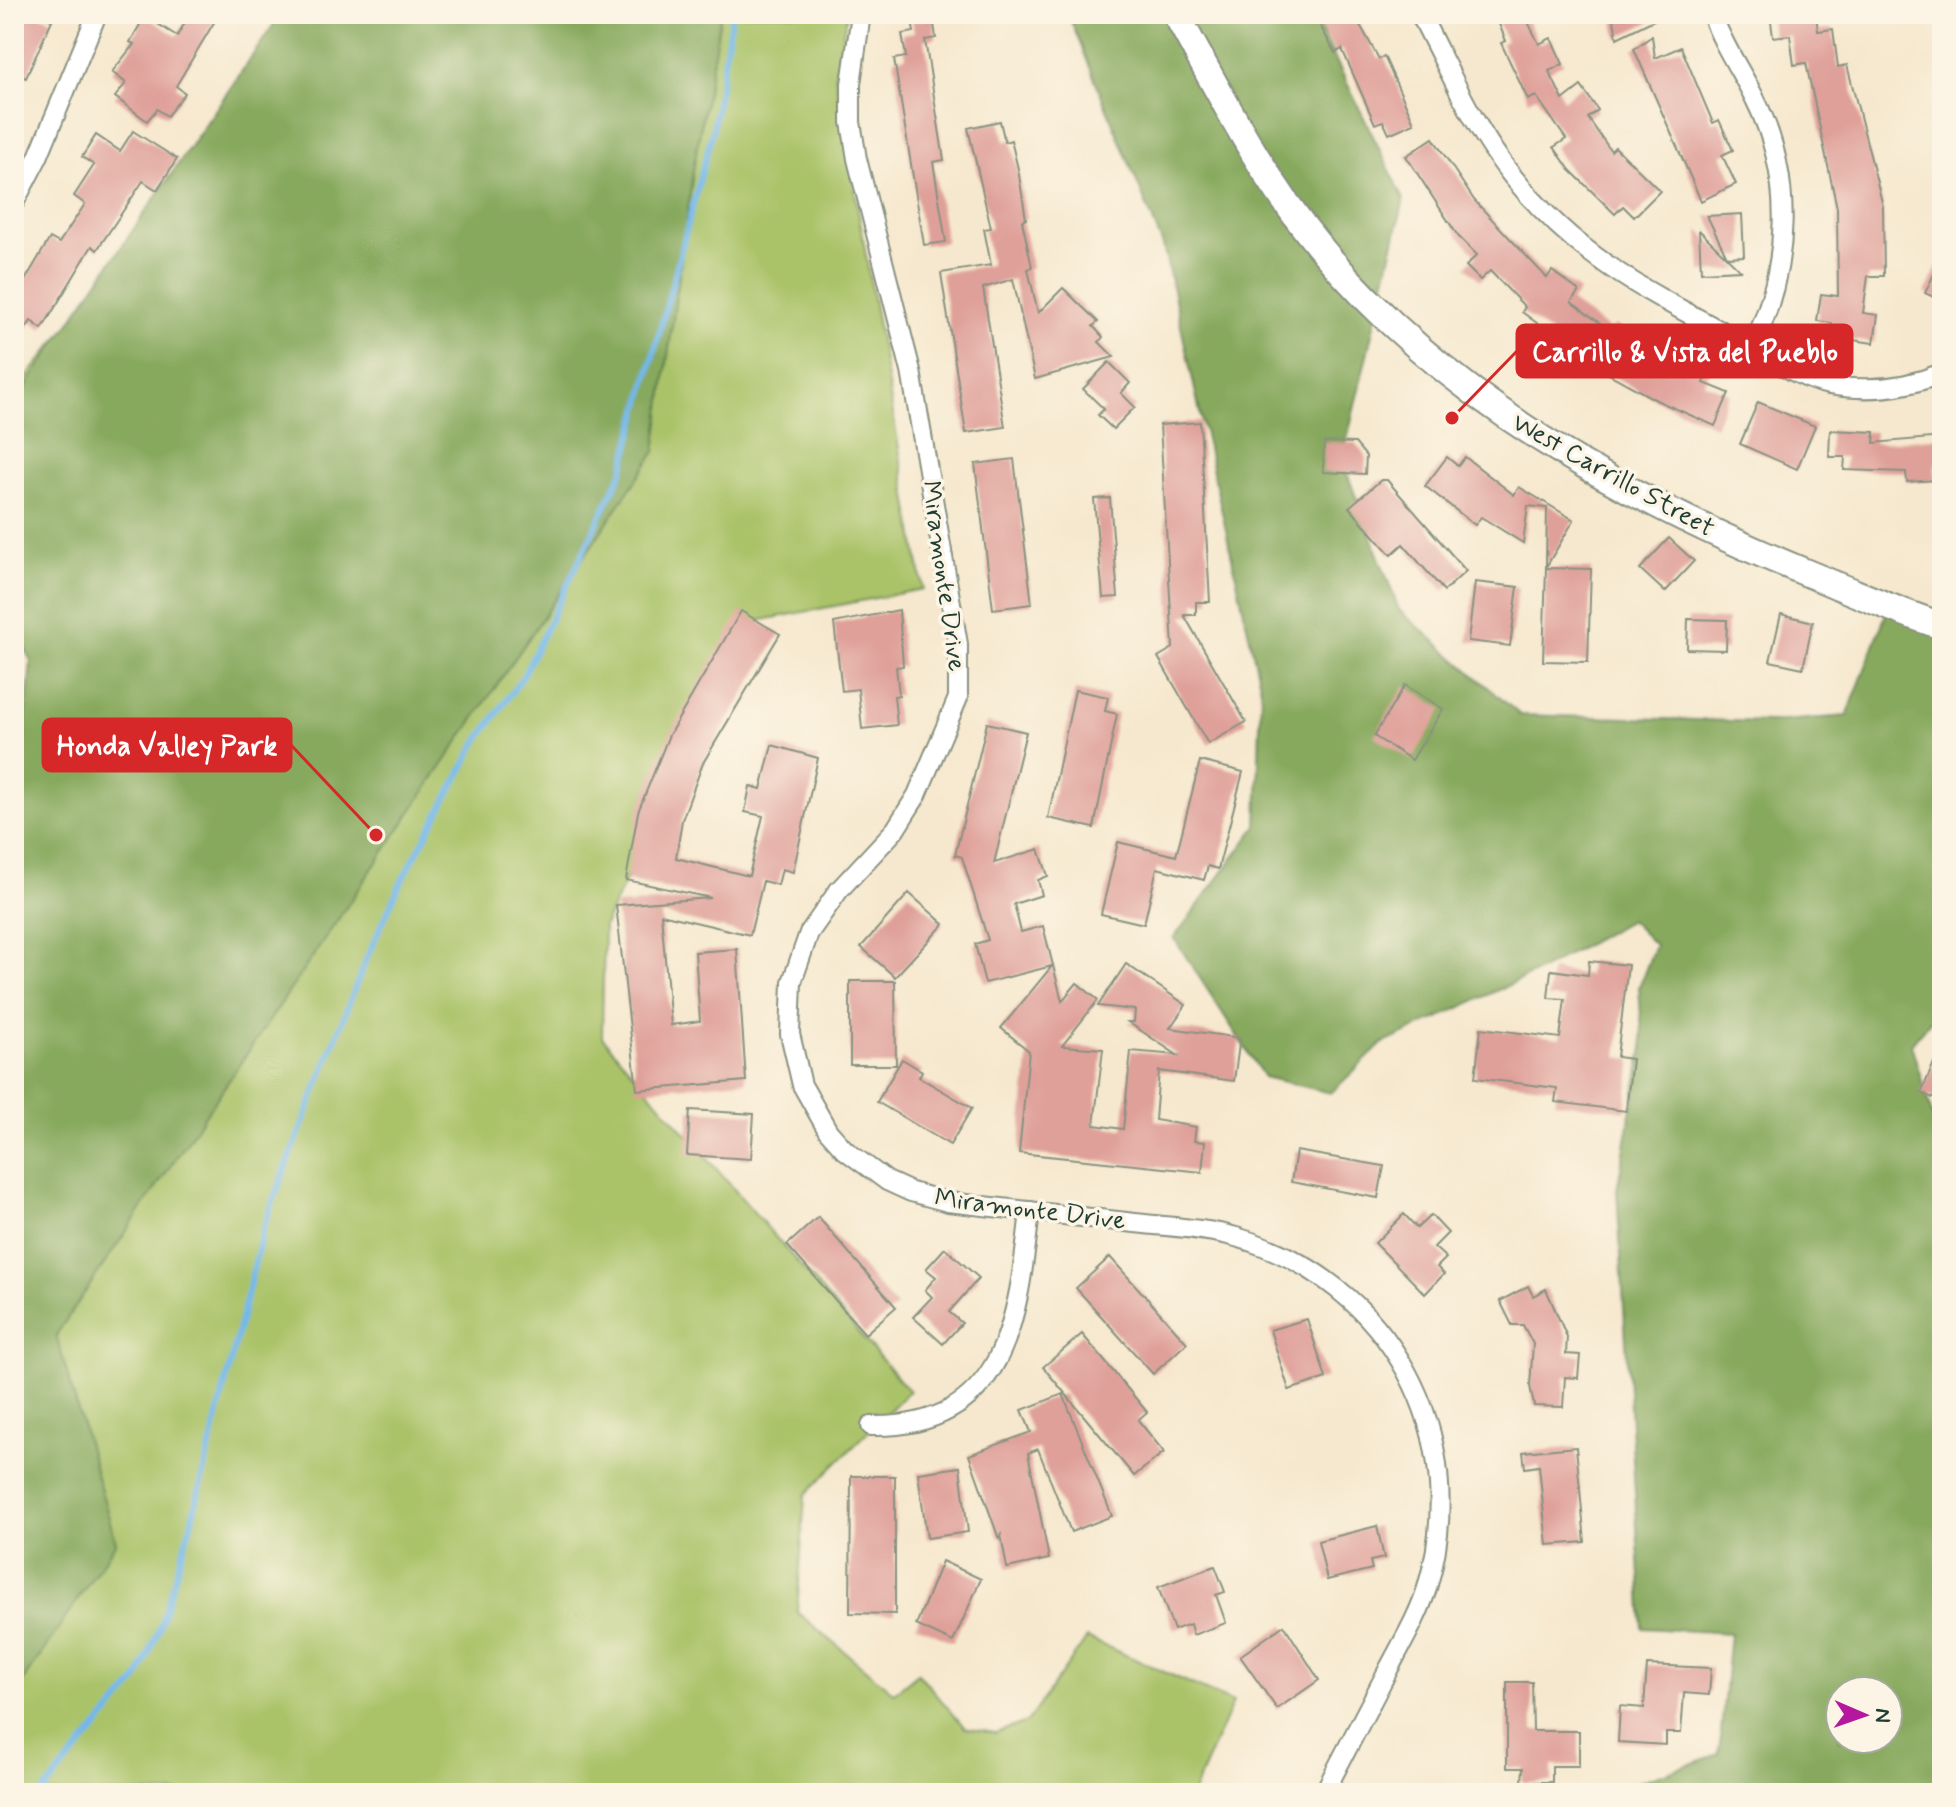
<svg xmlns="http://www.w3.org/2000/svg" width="1956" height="1807" font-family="Mynerve,sans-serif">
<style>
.green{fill:#aac369;stroke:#64804e;stroke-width:2}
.forest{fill:#87a95d;stroke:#537348;stroke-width:2;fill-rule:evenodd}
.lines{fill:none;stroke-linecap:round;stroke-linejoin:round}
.stream{stroke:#73b8e9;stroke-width:6}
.building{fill:#dfa09a}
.street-casing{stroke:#8a9281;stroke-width:22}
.secondary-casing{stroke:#8a9281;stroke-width:30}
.street{stroke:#fff;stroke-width:18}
.secondary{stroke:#fff;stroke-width:26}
.labels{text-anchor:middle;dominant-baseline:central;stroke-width:7;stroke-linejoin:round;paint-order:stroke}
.street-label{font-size:26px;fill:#1f3d34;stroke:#fcf5e5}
.leader{fill:none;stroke:#d62828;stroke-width:3}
.callout-dot{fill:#d62828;stroke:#fcf5e5;stroke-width:3}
.callout{fill:#d62828;stroke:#d62828;stroke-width:3}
.callout-label{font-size:28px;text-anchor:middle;font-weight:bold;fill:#fff}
</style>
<rect width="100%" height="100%" fill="#fcf5e5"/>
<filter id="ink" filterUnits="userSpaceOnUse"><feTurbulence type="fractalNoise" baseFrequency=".0125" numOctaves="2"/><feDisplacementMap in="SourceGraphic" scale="16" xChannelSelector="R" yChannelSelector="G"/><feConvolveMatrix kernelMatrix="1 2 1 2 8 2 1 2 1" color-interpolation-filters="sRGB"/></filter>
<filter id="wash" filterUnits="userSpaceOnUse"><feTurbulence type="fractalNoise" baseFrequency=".006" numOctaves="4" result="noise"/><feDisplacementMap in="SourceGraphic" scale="32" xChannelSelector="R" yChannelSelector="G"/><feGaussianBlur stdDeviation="1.8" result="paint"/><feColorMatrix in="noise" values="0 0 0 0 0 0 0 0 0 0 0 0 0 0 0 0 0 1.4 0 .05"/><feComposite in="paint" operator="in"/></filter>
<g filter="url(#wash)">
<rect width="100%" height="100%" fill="#f6e8ce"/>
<!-- green -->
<path class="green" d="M 319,14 L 847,14 L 835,75 L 923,589 L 762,620 L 737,643 L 604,926 L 602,1037 L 909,1391 L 805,1495 L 797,1612 L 894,1693 L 918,1673 L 965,1728 L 995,1733 L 1027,1722 L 1087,1638 L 1233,1702 L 1193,1793 L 14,1793 L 14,963 L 197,707 L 14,519 L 14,393 Z"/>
<!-- forest -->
<g class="forest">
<path d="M 281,14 L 721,14 L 694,165 L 655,452 L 56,1335 L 116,1542 L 14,1695 L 14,836 L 31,662 L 14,624 L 14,404 Z"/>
<path d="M 1068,14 L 1313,14 L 1404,199 L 1342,460 L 1399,610 L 1520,715 L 1770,722 L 1847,716 L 1889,606 L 1942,624 L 1942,1006 L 1911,1044 L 1942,1149 L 1942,1793 L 1607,1793 L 1719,1754 L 1730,1633 L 1643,1628 L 1617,1190 L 1643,1048 L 1639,987 L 1655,945 L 1630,920 L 1541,970 L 1382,1044 L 1331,1093 L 1264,1077 L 1174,938 L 1257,826 L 1261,689 L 1163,245 ZM 1840,1691 L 1888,1691 L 1888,1739 L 1840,1739 Z"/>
</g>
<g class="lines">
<!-- stream -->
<path class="stream" d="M 42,1793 L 138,1679 L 160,1627 L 191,1524 L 264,1225 L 366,959 L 401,882 L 476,744 L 523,676 L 623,470 L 712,133 L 732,14"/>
</g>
<g id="blocks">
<!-- building -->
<g class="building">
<path d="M 14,14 L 36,14 L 52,20 L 26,78 L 14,73 Z"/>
<path d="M 190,14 L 219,14 L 176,86 L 185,93 L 167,116 L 157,109 L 147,121 L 115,97 L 126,83 L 112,72 L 134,44 L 130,42 L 145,16 L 177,36 Z"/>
<path d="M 1314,14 L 1354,14 L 1379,59 L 1384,56 L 1414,123 L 1389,134 L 1383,121 L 1375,124 L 1342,49 L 1335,53 Z"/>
<path d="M 1495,14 L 1524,14 L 1539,44 L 1551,38 L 1563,64 L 1549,71 L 1563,100 L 1581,86 L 1598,110 L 1588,118 L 1611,151 L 1615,147 L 1660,191 L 1634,217 L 1623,206 L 1615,214 L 1570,170 L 1554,147 L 1566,139 L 1536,96 L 1528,100 L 1501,43 L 1506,41 Z"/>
<path d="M 1613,14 L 1666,14 L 1617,38 Z"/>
<path d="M 1770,14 L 1816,14 L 1818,31 L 1833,29 L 1838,67 L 1847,65 L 1883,206 L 1884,276 L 1868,276 L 1863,313 L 1878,315 L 1874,343 L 1831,337 L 1832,323 L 1817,321 L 1821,294 L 1838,296 L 1837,208 L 1806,63 L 1794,65 L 1790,35 L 1773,37 Z"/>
<path d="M 933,18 L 936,38 L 925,40 L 944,160 L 933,162 L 946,242 L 924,245 L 894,59 L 906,57 L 902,34 L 914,32 L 912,21 Z"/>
<path d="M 1652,36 L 1655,58 L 1681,47 L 1713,123 L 1719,120 L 1733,150 L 1722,155 L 1736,184 L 1701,201 L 1634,49 Z"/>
<path d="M 1000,121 L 1005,142 L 1011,140 L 1018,169 L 1026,219 L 1022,221 L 1032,267 L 1028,269 L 1038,313 L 1063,288 L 1098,322 L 1093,326 L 1103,337 L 1099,342 L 1114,357 L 1035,379 L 1013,279 L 983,288 L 1005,427 L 966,433 L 941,273 L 991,265 L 984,229 L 991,228 L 968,128 Z"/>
<path d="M 133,131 L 177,159 L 157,190 L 143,181 L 97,250 L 92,246 L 42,329 L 31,321 L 14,347 L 14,299 L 50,238 L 59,243 L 85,204 L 74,196 L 94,165 L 82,157 L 96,135 L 120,151 Z"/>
<path d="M 1433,138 L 1474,200 L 1547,278 L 1552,271 L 1579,291 L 1571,302 L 1611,331 L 1614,325 L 1677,357 L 1679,354 L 1710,368 L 1704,383 L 1729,393 L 1715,426 L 1658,401 L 1596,367 L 1522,312 L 1525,307 L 1490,271 L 1480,280 L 1466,266 L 1477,255 L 1458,236 L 1406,156 Z"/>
<path d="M 1742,214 L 1744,256 L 1727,257 L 1707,216 Z"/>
<path d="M 1699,230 L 1740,270 L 1701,272 Z"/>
<path d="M 1942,257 L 1942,301 L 1925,293 Z"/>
<path d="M 1109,362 L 1130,383 L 1121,393 L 1135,407 L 1113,429 L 1098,415 L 1104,409 L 1083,389 Z"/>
<path d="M 1758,402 L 1815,426 L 1797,469 L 1740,444 Z"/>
<path d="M 1200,422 L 1210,602 L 1196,602 L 1196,615 L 1184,615 L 1246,722 L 1208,744 L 1158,657 L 1173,648 L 1160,425 Z"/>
<path d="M 1830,430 L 1875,432 L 1874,443 L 1942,437 L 1942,465 L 1935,465 L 1936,480 L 1907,482 L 1906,472 L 1844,470 L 1845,457 L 1829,457 Z"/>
<path d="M 1324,442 L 1355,443 L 1366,456 L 1365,474 L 1323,472 Z"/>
<path d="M 1447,457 L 1458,466 L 1465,457 L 1514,495 L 1519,487 L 1574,520 L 1546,567 L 1547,508 L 1528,506 L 1523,543 L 1481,517 L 1475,525 L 1425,486 Z"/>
<path d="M 1014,459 L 1032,604 L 993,609 L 975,464 Z"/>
<path d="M 1381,480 L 1387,480 L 1466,571 L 1444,591 L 1403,544 L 1391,555 L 1349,507 Z"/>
<path d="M 1110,498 L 1118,597 L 1103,598 L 1094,499 Z"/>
<path d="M 1669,538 L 1694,561 L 1665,592 L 1640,569 Z"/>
<path d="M 1546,568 L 1591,569 L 1588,662 L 1543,661 Z"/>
<path d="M 1475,582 L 1518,587 L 1510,646 L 1468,641 Z"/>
<path d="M 899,610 L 903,666 L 896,667 L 899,695 L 894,696 L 897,725 L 862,729 L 858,689 L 842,691 L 834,623 Z"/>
<path d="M 741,611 L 780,634 L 703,763 L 682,820 L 676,858 L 749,876 L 763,816 L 745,812 L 750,786 L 761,789 L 772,745 L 818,758 L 793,872 L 782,869 L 778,885 L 763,881 L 750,935 L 661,914 L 671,1025 L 700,1021 L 695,952 L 737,949 L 746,1081 L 637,1090 L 616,905 L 711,898 L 626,880 L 638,812 L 669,735 Z"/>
<path d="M 1781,614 L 1813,622 L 1803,668 L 1770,661 Z"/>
<path d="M 1688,619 L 1727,620 L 1726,650 L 1687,649 Z"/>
<path d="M 1405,685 L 1443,709 L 1412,760 L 1374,736 Z"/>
<path d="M 1075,690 L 1108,697 L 1105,711 L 1117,714 L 1094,828 L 1048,818 Z"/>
<path d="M 987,723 L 1026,732 L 994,863 L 1039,849 L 1048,876 L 1038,880 L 1042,895 L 1014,904 L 1021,932 L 1043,926 L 1062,1001 L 1077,983 L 1098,1000 L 1062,1046 L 1103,1049 L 1094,1125 L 1123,1129 L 1131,1051 L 1177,1055 L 1128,1022 L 1134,1022 L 1135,1010 L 1098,1006 L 1126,964 L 1186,1005 L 1170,1028 L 1240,1038 L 1234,1081 L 1159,1071 L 1155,1120 L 1196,1127 L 1194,1141 L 1205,1142 L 1202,1172 L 1019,1153 L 1029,1051 L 1001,1028 L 1052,966 L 985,983 L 975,944 L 988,940 L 962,857 L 955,855 Z"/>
<path d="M 1200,761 L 1243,772 L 1218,869 L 1208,866 L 1204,880 L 1157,868 L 1144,924 L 1101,914 L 1118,842 L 1176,856 Z"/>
<path d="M 909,893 L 944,924 L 895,977 L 861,947 Z"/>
<path d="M 1589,961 L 1628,965 L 1617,1057 L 1632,1059 L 1626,1111 L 1555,1102 L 1557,1088 L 1475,1078 L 1481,1028 L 1560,1038 L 1565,999 L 1548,998 L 1551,970 L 1588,975 Z"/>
<path d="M 850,981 L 895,981 L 896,1065 L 850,1065 Z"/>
<path d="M 1942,1044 L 1942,1102 L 1921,1093 Z"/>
<path d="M 902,1059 L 922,1071 L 919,1077 L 972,1108 L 950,1145 L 877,1102 Z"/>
<path d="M 690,1110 L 754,1114 L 751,1159 L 687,1155 Z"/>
<path d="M 1296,1151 L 1384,1166 L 1378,1198 L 1291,1182 Z"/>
<path d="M 1404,1214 L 1417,1228 L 1431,1215 L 1448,1233 L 1434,1247 L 1446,1258 L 1437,1267 L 1444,1274 L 1425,1294 L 1375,1243 Z"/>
<path d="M 818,1217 L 896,1307 L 865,1334 L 787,1245 Z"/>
<path d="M 945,1248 L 979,1278 L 949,1312 L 962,1323 L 943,1344 L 913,1317 L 932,1297 L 925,1290 L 936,1277 L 926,1269 Z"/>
<path d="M 1110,1257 L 1187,1343 L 1153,1374 L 1076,1288 Z"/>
<path d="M 1528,1286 L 1533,1296 L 1546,1289 L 1567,1337 L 1566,1354 L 1580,1355 L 1578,1378 L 1565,1377 L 1563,1407 L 1534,1406 L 1530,1386 L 1533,1344 L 1523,1325 L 1512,1325 L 1500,1301 Z"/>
<path d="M 1307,1319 L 1326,1378 L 1289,1390 L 1270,1330 Z"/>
<path d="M 1082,1334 L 1147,1412 L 1138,1420 L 1164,1452 L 1134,1476 L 1043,1367 Z"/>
<path d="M 1063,1394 L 1112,1516 L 1071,1532 L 1038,1449 L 1028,1453 L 1049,1559 L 1007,1568 L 1001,1535 L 999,1539 L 969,1455 L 1031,1432 L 1022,1410 Z"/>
<path d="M 1576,1447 L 1585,1542 L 1547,1545 L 1539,1466 L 1525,1468 L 1523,1452 Z"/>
<path d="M 960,1467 L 968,1532 L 927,1538 L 918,1473 Z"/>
<path d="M 851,1476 L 895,1476 L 895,1614 L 850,1613 Z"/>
<path d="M 1377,1526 L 1384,1558 L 1370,1561 L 1372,1569 L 1327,1580 L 1318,1541 Z"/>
<path d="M 942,1561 L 981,1579 L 953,1642 L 916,1625 Z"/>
<path d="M 1215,1566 L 1225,1592 L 1216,1595 L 1226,1623 L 1193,1635 L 1190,1624 L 1174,1630 L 1158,1587 Z"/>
<path d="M 1284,1625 L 1319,1680 L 1277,1709 L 1240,1656 Z"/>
<path d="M 1647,1665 L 1711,1668 L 1709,1695 L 1684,1693 L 1681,1733 L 1666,1733 L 1666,1745 L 1618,1742 L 1620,1706 L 1644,1708 Z"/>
<path d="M 1507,1682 L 1532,1682 L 1533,1731 L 1579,1731 L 1579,1766 L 1552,1766 L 1552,1782 L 1522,1782 L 1523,1768 L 1507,1768 Z"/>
</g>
</g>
</g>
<g filter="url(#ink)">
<use href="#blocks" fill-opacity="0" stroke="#8a9281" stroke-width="2"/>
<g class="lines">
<defs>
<g id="street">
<path d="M 861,14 L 851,84 L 851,122 L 857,159 L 911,371 L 958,644 L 958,698 L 917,795 L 895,830 L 839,890 L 809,933 L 792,982 L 790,1034 L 802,1085 L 828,1131 L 845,1150 L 887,1181 L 911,1192 L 948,1202 C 1010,1209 1073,1216 1135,1223 C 1168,1227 1204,1228 1236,1237 C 1390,1281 1473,1435 1427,1588 C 1418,1617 1402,1643 1388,1670 C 1367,1711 1345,1752 1324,1793"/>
<path d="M 1420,14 C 1449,69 1474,129 1513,177 C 1584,265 1657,296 1753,348 C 1778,362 1801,379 1829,385 C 1868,392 1906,388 1942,373"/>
<path d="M 1712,14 C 1722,44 1740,69 1754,97 C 1795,178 1790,267 1752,348"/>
<path d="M 14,203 L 38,157 L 97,14"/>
<path d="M 871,1426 C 1006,1429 1018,1319 1030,1211"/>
</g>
<path id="secondary" d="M 1176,14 C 1220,93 1261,176 1319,246 C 1447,401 1623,497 1807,573 C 1851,591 1896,611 1942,626"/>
</defs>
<!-- street casing -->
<use href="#street" class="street-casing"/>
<!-- secondary casing -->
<use href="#secondary" class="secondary-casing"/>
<!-- street -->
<use href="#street" class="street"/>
<!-- secondary -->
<use href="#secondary" class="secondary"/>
</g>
</g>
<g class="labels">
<!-- street labels -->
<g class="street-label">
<text transform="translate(1613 476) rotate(29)">West Carrillo Street</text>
<text transform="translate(943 576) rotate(82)">Miramonte Drive</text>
<text transform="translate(1030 1210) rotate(7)">Miramonte Drive</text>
</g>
</g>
<!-- callouts -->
<path class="leader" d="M1452 418L1517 351M376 835L291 745"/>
<g class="callout-dot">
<circle cx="1452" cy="418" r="8"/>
<circle cx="376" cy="835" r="8"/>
</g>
<g class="callout">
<rect x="1517" y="325" width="335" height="52" rx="8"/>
<rect x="43" y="719" width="248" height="52" rx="8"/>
</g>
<g class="callout-label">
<text x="1685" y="361">Carrillo &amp; Vista del Pueblo</text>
<text x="167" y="755">Honda Valley Park</text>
</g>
<!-- margin -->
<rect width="1956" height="1807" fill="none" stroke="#fcf5e5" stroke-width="48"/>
<!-- north arrow -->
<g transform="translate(1864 1715) rotate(92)"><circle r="38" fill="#fcf5e5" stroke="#a4ab9e" stroke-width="2"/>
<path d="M0-6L14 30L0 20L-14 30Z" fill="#b5179e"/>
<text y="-12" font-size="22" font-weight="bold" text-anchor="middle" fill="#1f3d34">N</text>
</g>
</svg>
